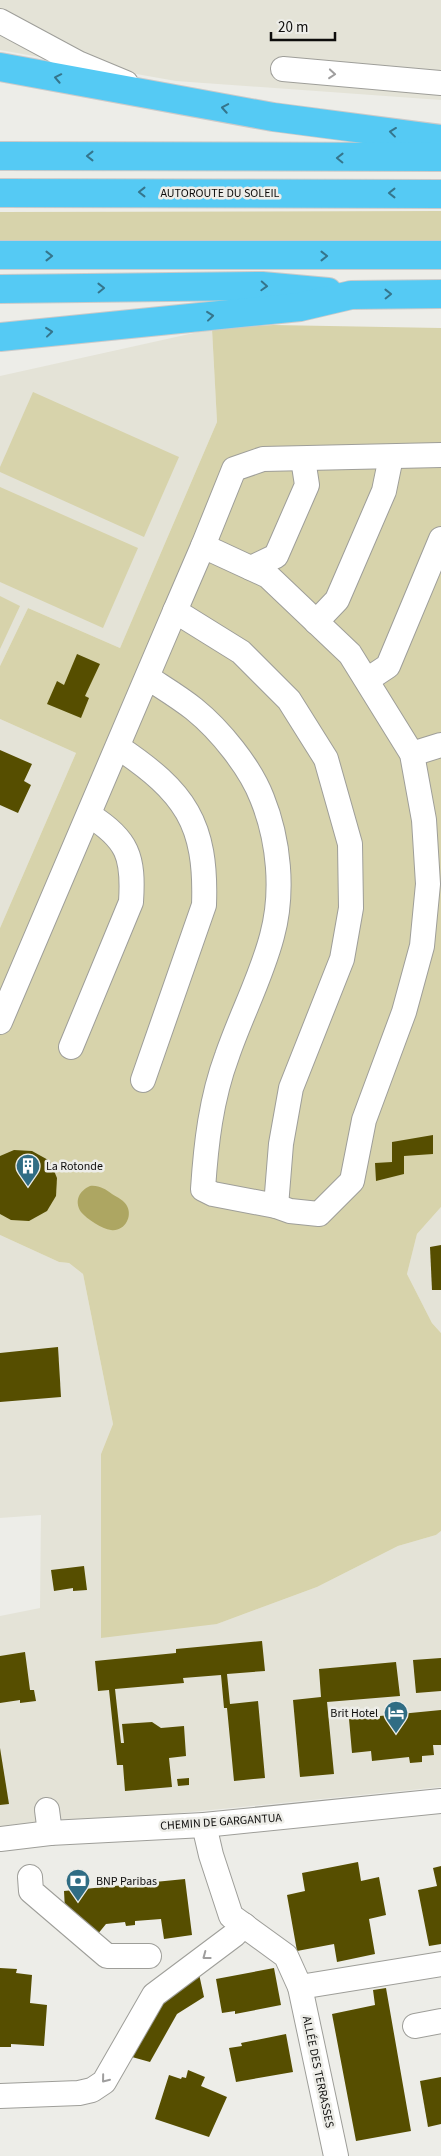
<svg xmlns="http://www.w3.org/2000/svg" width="441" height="2156" font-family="'Source Sans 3',sans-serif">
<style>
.built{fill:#e4e3d7}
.green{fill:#d7d3ab}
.water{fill:#ada662}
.building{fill:#564e00}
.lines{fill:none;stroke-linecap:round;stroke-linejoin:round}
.minor-casing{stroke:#9e9e99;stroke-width:26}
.highway-casing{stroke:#cacaca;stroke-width:30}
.minor{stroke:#fff;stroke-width:24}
.highway{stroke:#55caf4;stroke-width:28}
.oneway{stroke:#9f9e9e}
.oneway2{stroke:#35758c}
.labels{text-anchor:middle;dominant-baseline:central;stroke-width:5;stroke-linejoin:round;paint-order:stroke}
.street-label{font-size:12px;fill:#0e0d0c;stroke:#edede8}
.poi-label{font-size:12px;fill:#0e0d0c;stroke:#edede8;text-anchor:start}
</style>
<rect width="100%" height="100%" fill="#edede8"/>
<!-- built -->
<g class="built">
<path d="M 0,0 L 441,0 L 441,100 L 176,81 L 0,50 Z"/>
<path d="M 212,329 L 217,422 L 120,648 L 28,608 L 0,666 L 0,376 Z"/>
<path d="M 0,719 L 76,753 L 0,928 Z"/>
<path d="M 441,1207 L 441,1333 L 432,1323 L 407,1274 L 417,1234 Z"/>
<path d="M 0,1235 L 59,1262 L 69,1263 L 83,1274 L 113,1424 L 101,1454 L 217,1624 L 317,1587 L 398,1546 L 436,1535 L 441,1531 L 441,1787 L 0,1831 L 0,1616 L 40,1608 L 41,1515 L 0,1518 Z"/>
</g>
<!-- green -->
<g class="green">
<path d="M 441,211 L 441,242 L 0,240 L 0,212 Z"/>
<path d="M 273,325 L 441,328 L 441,1207 L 417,1234 L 407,1274 L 432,1323 L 441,1333 L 441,1531 L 436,1535 L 398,1546 L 317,1587 L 217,1624 L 101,1638 L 101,1454 L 113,1424 L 83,1274 L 69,1263 L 59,1262 L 0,1235 L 0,928 L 76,753 L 0,719 L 0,666 L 28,608 L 120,648 L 217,422 L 212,329 Z"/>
<path d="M 33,392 L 179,457 L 144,537 L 0,472 L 0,467 Z"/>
<path d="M 0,487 L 138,548 L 103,628 L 0,582 Z"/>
<path d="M 0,596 L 20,606 L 0,649 Z"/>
</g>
<!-- water -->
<path class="water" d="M 90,1186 C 99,1185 105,1189 112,1194 C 117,1197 125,1201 127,1206 C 133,1217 124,1232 111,1230 C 102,1229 87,1219 81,1212 C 74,1201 79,1191 90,1186 Z"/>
<!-- building -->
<g class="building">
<path d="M 77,654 L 100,664 L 85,696 L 89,698 L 81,718 L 47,704 L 57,681 L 64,685 Z"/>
<path d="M 0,750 L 32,764 L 24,781 L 31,785 L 18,813 L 0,805 Z"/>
<path d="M 433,1135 L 433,1154 L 404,1156 L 404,1174 L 376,1181 L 375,1163 L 392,1162 L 392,1142 Z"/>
<path d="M 14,1150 L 32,1151 L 50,1161 L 57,1178 L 56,1196 L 47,1211 L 29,1221 L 11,1220 L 0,1214 L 0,1156 Z"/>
<path d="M 441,1245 L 441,1290 L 432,1290 L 430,1247 Z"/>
<path d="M 58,1347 L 61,1397 L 0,1402 L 0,1353 Z"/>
<path d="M 84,1566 L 87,1590 L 73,1591 L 73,1588 L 54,1591 L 51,1570 Z"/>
<path d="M 262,1641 L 265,1671 L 227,1674 L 230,1704 L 258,1701 L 265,1778 L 234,1781 L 227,1708 L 224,1708 L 221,1675 L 183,1678 L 184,1683 L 115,1689 L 121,1743 L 124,1743 L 122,1724 L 152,1722 L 161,1728 L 184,1726 L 186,1756 L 169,1758 L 172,1787 L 125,1791 L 123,1765 L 117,1765 L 109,1690 L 98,1691 L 95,1661 L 176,1653 L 176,1649 Z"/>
<path d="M 25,1652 L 30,1690 L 34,1690 L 36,1701 L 20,1703 L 20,1700 L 0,1703 L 0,1656 Z"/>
<path d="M 441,1658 L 441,1691 L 416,1693 L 413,1660 Z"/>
<path d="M 396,1662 L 400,1696 L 327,1702 L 334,1774 L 300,1777 L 293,1700 L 321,1697 L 319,1669 Z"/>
<path d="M 441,1710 L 441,1745 L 433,1745 L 434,1755 L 422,1756 L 422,1762 L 410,1763 L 409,1757 L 372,1761 L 371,1751 L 352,1753 L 349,1719 Z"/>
<path d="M 0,1748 L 9,1804 L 0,1805 Z"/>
<path d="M 189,1778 L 189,1785 L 178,1786 L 177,1779 Z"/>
<path d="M 358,1862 L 361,1881 L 379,1877 L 386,1915 L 369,1919 L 375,1954 L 337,1962 L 334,1944 L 297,1951 L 287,1895 L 305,1891 L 302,1873 Z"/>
<path d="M 441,1866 L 441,1944 L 429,1946 L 418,1890 L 437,1886 L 433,1868 Z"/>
<path d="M 185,1879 L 192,1935 L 164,1939 L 161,1919 L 135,1921 L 135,1925 L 126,1926 L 125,1922 L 106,1924 L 97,1935 L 65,1910 L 64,1891 Z"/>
<path d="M 0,1968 L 17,1969 L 16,1973 L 32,1975 L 30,2003 L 47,2005 L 44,2046 L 11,2044 L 11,2047 L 0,2047 Z"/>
<path d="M 274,1968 L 281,2005 L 235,2014 L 235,2011 L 222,2013 L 216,1979 Z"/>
<path d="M 199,1974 L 204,1997 L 177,2014 L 150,2062 L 132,2057 L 165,1997 Z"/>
<path d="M 386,1988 L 411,2131 L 356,2141 L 332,2014 L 375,2005 L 373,1990 Z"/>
<path d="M 286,2034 L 293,2072 L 236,2082 L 229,2048 L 242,2046 L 241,2043 Z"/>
<path d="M 188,2070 L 205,2077 L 201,2086 L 227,2097 L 209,2137 L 155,2119 L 169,2075 L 181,2079 L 182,2077 L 186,2078 Z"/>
<path d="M 441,2077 L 441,2124 L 428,2127 L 420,2081 Z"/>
</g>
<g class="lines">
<defs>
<g id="minor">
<path d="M 0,21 L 78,63 L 126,83"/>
<path d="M 283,69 L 441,83"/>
<path d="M 203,546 L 234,469 L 263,459 L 441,455"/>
<path d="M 251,568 L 276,556 L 307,485 L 303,459"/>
<path d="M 175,611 L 203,546 L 268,576 L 350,654 L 412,754 L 424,820 L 428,884 L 422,946 L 404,1012 L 364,1120 L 352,1181 L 319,1214 L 290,1211 L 276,1206"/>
<path d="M 316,622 L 337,600 L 384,491 L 391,457"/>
<path d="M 367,680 L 388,666 L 441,539"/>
<path d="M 118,747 C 185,792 207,823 204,905 L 143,1080"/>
<path d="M 412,754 L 441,745"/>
<path d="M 0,1022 C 58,885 116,748 175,611 L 241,652 L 289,700 L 326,759 L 350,844 L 351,908 L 342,959 L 291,1088 L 281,1144 L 276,1206 L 213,1194 L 203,1189 C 206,1144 211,1099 227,1056 C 241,1015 261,978 272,936 C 284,892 279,840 262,798 C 250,767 220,730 194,709 C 179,697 162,687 147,677"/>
<path d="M 71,1047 L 131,902 C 134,857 128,839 89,815"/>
<path d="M 47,1810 L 50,1833"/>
<path d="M 204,1825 L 211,1855 L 231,1916 L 286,1956 L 300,1987 L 336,2156"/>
<path d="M 0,1839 L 50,1833 L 204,1825 L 441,1801"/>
<path d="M 30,1877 L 31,1891 L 107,1956 L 149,1956"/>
<path d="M 300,1987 L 441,1964"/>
<path d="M 415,2026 L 441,2021"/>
<path d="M 0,2096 L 79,2093 L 92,2090 L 104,2082 L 154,1995 L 234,1935 L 244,1925"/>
</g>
<g id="highway">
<path d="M 0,67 L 273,117 L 441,139"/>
<path d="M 0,156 L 441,157"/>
<path d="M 0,193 L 441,194"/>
<path d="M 0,255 L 441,255"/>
<path d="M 0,289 L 262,286 L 328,292"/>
<path d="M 0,337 L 300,307 L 351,295 L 441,294"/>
</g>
</defs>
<!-- minor casing -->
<use href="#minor" class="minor-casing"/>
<!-- highway casing -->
<use href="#highway" class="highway-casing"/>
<!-- minor -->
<use href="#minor" class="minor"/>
<!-- highway -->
<use href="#highway" class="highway"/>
</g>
<!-- one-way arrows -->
<defs><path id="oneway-chevron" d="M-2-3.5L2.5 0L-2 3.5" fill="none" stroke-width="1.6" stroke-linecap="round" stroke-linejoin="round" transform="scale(1.25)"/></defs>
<g class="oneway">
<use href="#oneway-chevron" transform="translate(332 74) rotate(5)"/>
<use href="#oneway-chevron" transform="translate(206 1956) rotate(143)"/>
<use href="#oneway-chevron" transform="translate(105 2079) rotate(129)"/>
</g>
<g class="oneway2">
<use href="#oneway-chevron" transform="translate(58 78) rotate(-169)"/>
<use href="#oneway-chevron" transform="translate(225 108) rotate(-170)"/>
<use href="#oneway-chevron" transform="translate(393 132) rotate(-173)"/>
<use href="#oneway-chevron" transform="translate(90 156) rotate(-180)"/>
<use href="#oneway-chevron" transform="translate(340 158) rotate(-179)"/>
<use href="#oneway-chevron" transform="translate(142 192) rotate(-180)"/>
<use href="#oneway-chevron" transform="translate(392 193) rotate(-180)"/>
<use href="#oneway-chevron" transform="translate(49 256)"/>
<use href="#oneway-chevron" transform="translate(324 256)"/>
<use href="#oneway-chevron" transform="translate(264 286) rotate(3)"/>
<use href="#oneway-chevron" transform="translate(101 288) rotate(-1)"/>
<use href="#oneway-chevron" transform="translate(388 294) rotate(-1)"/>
<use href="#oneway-chevron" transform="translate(210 316) rotate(-6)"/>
<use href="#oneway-chevron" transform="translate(49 332) rotate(-6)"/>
</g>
<!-- icons -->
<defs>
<symbol id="building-pin" viewBox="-11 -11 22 30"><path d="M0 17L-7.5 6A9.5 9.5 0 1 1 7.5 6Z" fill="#306d84" stroke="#edede8"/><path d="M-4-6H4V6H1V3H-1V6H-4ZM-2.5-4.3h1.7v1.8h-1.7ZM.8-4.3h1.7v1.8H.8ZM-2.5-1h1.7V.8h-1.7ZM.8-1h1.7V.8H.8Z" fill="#fff"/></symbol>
<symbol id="hotel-pin" viewBox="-11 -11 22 30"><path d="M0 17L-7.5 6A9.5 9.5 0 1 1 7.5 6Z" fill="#306d84" stroke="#edede8"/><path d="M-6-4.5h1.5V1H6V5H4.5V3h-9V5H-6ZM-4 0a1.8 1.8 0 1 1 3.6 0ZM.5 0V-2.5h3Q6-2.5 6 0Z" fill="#fff"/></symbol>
<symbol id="bank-pin" viewBox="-11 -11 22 30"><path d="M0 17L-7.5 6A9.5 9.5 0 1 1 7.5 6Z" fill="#306d84" stroke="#edede8"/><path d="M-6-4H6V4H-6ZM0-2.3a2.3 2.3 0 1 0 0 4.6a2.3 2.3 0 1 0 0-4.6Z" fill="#fff"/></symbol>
</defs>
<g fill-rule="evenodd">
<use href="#building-pin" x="14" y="1152" width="28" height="38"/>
<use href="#hotel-pin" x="382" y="1699" width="28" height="38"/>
<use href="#bank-pin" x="64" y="1867" width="28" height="38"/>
</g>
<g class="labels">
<!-- street labels -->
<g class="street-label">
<text x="220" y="193">AUTOROUTE DU SOLEIL</text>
<text transform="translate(221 1822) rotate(-4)">CHEMIN DE GARGANTUA</text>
<text transform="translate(318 2072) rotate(78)">ALLÉE DES TERRASSES</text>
</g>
<!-- poi labels -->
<g class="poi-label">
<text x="46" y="1166">La Rotonde</text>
<text x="378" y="1713" text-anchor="end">Brit Hotel</text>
<text x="96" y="1881">BNP Paribas</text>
</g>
</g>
<!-- scale -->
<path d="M271 32v8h64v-8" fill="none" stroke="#0e0d0c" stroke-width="2.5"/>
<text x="278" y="32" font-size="15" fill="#0e0d0c" stroke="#edede8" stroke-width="4" paint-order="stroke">20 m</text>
</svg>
